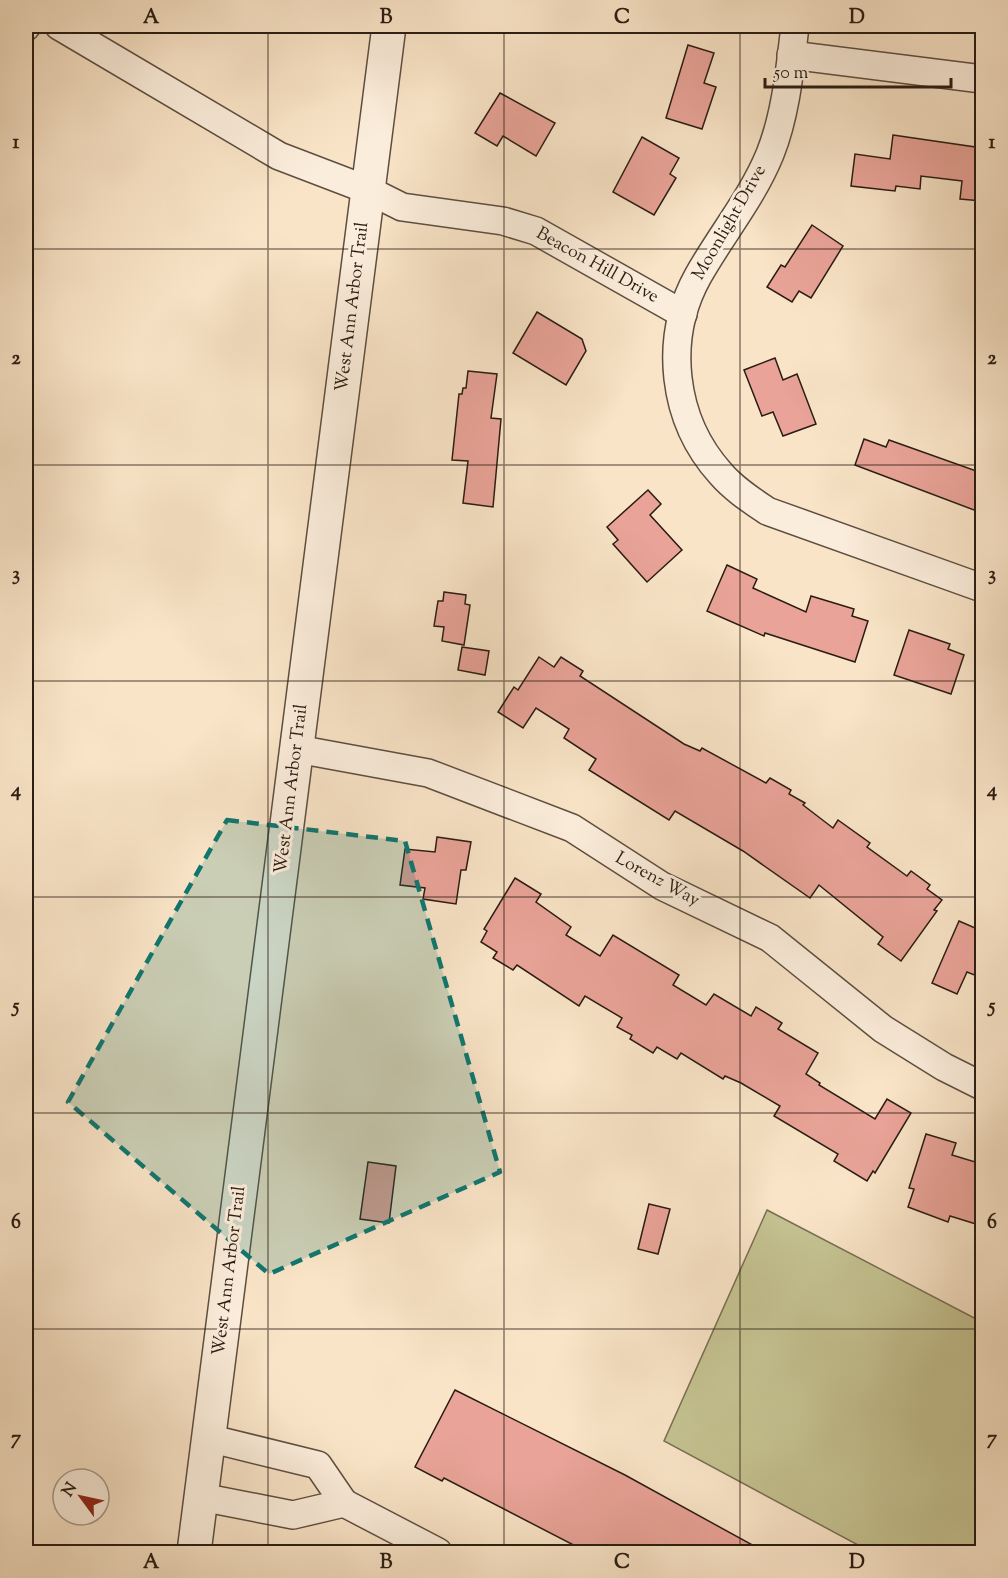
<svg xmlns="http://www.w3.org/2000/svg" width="1008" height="1578" font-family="'Sorts Mill Goudy',serif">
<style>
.green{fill:#c5c291;stroke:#786f52;stroke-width:1.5}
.building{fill:#e9a398;stroke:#2a1c13;stroke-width:1.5}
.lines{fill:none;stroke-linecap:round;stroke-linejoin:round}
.minor-casing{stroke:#5e4e40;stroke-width:30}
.tertiary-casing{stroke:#5e4e40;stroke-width:36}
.minor{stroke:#fbeddb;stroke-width:27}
.tertiary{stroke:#fbeddb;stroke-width:33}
.marked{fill:#0f766e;fill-opacity:0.2;stroke:#0f766e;stroke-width:4.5;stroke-dasharray:12 8;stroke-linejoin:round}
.grid{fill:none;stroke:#2a1c13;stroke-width:1.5;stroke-opacity:0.55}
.labels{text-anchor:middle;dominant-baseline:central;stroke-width:6;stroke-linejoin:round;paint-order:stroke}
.street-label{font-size:18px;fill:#2a1c13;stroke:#fbeddb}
.neatline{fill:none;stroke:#2a1c13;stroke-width:2}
.grid-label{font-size:20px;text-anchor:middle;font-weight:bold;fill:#2a1c13}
</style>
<rect width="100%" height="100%" fill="#f9e4c7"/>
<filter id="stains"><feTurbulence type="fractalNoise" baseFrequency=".00333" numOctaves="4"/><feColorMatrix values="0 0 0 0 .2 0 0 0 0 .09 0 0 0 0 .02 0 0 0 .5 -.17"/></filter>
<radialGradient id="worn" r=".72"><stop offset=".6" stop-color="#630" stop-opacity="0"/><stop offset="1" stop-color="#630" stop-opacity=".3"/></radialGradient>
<!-- green -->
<path class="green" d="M 767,1210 L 982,1322 L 982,1552 L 871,1552 L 664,1441 Z"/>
<!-- building -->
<g class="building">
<path d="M 688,45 L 714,53 L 704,83 L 716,87 L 702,129 L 666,118 Z"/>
<path d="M 500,93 L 555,123 L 536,156 L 503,136 L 497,146 L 475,133 Z"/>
<path d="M 893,135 L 982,148 L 982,201 L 960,199 L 962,181 L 921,176 L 920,189 L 896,186 L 895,191 L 851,186 L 855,154 L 890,159 Z"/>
<path d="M 642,137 L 679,158 L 670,174 L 676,178 L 654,215 L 613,192 Z"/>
<path d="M 812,225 L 843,246 L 811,298 L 799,291 L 792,302 L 767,287 L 781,265 L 785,267 Z"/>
<path d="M 537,312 L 582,339 L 586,351 L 566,385 L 513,353 Z"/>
<path d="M 775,358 L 783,380 L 797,374 L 816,424 L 783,436 L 773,412 L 762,416 L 744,370 Z"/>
<path d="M 468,371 L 497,374 L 491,418 L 501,419 L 493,507 L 463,503 L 468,461 L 452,460 L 459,394 L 462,394 L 463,388 L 466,388 Z"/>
<path d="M 864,439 L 886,447 L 889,440 L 982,473 L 982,513 L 855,465 Z"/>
<path d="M 648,490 L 661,504 L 650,515 L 682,550 L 647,582 L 613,544 L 618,540 L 607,527 Z"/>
<path d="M 727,565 L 757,579 L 753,588 L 806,612 L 811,596 L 854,609 L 852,616 L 868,621 L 855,662 L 765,633 L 764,636 L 707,611 Z"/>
<path d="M 444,592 L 466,595 L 465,604 L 470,605 L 464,645 L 442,641 L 444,627 L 434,626 L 438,601 L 443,601 Z"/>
<path d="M 909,630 L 950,644 L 948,649 L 964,655 L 951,694 L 894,675 Z"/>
<path d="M 462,647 L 489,651 L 485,675 L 458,670 Z"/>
<path d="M 539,657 L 554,667 L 561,657 L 583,671 L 580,676 L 684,744 L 700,751 L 702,748 L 766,783 L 770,778 L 791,790 L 789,794 L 805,803 L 803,805 L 833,828 L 838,820 L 870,843 L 867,847 L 907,876 L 911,871 L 930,885 L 927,889 L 942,900 L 934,910 L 937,911 L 901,961 L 878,944 L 883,937 L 819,885 L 810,898 L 743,851 L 675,811 L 669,820 L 589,770 L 596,759 L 564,738 L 569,729 L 536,708 L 523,728 L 498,712 L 514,687 L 518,690 Z"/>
<path d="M 437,837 L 471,842 L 466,870 L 461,870 L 456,904 L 423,899 L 425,888 L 400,885 L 405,849 L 435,852 Z"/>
<path d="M 515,878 L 541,894 L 536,902 L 571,927 L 566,935 L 600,956 L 613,935 L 679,975 L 673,985 L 706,1005 L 714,994 L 751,1016 L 756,1007 L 782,1023 L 778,1029 L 818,1053 L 806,1074 L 820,1083 L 819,1085 L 875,1119 L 887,1099 L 911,1113 L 875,1173 L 873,1171 L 867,1181 L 834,1161 L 838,1154 L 774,1116 L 780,1106 L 741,1083 L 725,1076 L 723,1079 L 681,1053 L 677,1059 L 657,1047 L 653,1053 L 630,1039 L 632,1035 L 617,1027 L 622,1018 L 585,996 L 579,1006 L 517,965 L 513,970 L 493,958 L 497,952 L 481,942 L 487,931 L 484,929 Z"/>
<path d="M 959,921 L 982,931 L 982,978 L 967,972 L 957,994 L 932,983 Z"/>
<path d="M 926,1134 L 956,1143 L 952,1155 L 982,1164 L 982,1222 L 977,1221 L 976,1224 L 950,1216 L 948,1222 L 908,1207 L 914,1189 L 909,1188 Z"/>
<path d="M 368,1162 L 396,1166 L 389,1223 L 360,1219 Z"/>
<path d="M 649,1204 L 670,1209 L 658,1254 L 638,1249 Z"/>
<path d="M 455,1390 L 625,1475 L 765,1552 L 587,1552 L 444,1478 L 442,1481 L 415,1467 Z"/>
</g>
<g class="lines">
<defs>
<g id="minor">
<path d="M 59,26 L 279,156 L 368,190 L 402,207 L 503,221 L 536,231 L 683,314"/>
<path d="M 795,26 C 790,68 786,114 770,154 C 752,198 721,235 698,276 C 663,339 672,420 721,474 C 734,489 751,500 767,511 L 982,588"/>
<path d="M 26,27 L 26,26"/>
<path d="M 791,55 L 982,79"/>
<path d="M 297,749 L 428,773 L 572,828 L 662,886 L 770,938 L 883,1029 L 944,1067 L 982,1086"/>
<path d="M 201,1497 L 293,1515 L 344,1503 L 318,1465 L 208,1438"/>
<path d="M 344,1503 L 438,1552"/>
</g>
<path id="tertiary" d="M 194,1552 L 389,26"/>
</defs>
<!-- minor casing -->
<use href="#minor" class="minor-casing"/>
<!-- tertiary casing -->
<use href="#tertiary" class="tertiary-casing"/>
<!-- minor -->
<use href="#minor" class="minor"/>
<!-- tertiary -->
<use href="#tertiary" class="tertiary"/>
</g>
<!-- marked area -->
<path class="marked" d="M 227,820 L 405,841 L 500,1172 L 269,1274 L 68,1102 Z"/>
<!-- grid -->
<path class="grid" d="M 268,26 L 268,1552M 504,26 L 504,1552M 740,26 L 740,1552M 26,249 L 982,249M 26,465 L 982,465M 26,681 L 982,681M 26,897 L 982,897M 26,1113 L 982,1113M 26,1329 L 982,1329"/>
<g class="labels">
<!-- street labels -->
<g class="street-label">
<text transform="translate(730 223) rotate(-60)">Moonlight Drive</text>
<text transform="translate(597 266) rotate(29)">Beacon Hill Drive</text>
<text transform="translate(353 307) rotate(-83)">West Ann Arbor Trail</text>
<text transform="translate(292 789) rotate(-83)">West Ann Arbor Trail</text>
<text transform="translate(657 880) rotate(29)">Lorenz Way</text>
<text transform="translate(230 1271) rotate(-83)">West Ann Arbor Trail</text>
</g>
</g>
<!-- margin -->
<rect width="1008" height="1578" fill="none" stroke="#f9e4c7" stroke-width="66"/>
<!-- north arrow -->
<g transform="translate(81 1497) rotate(303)"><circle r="28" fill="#fbeddb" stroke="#a7998b" stroke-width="1.5"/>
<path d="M0-4.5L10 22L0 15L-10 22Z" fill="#8f2418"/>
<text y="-9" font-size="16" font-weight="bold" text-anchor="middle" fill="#2a1c13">N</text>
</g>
<!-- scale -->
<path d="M765 78v9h186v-9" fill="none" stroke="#2a1c13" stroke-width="3"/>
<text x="774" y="78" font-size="18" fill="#2a1c13" stroke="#fbeddb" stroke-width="4.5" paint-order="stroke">50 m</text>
<rect x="33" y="33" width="942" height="1512" class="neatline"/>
<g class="grid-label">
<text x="151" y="23">A</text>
<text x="386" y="23">B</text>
<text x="622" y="23">C</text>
<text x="857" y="23">D</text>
<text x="16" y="148">1</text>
<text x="992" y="148">1</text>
<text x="16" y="364">2</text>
<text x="992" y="364">2</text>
<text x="16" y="580">3</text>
<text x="992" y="580">3</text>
<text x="16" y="796">4</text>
<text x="992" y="796">4</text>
<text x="16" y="1012">5</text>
<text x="992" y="1012">5</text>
<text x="16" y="1228">6</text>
<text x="992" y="1228">6</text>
<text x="16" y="1444">7</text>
<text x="992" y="1444">7</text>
<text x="151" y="1568">A</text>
<text x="386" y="1568">B</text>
<text x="622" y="1568">C</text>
<text x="857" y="1568">D</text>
</g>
<rect width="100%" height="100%" filter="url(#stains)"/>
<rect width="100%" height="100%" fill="url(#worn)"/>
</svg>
